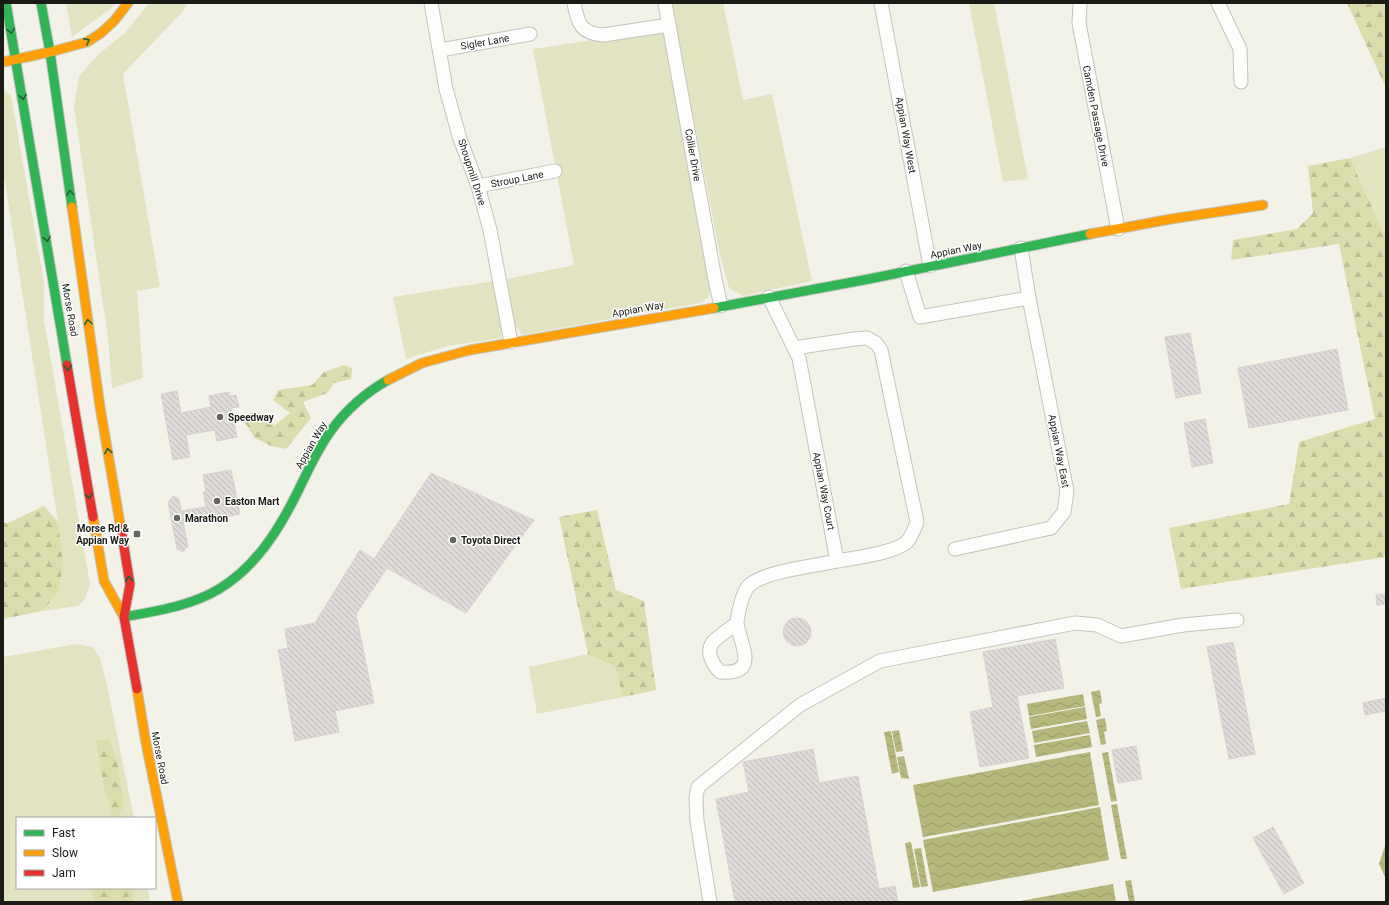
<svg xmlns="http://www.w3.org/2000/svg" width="1389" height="905" font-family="Roboto,sans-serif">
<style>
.green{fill:#e2e3c0}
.forest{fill:url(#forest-firs)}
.water{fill:url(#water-waves)}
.building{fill:url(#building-back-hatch);stroke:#d5d2cf}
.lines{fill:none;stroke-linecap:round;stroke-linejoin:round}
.street-casing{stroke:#c3c4bc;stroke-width:15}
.fast-casing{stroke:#c3c4bc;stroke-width:11}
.slow-casing{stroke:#c3c4bc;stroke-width:11}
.jam-casing{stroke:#c3c4bc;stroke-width:11}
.street{stroke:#fdfdfc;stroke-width:13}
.fast{stroke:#30b455;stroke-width:9}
.slow{stroke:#ff9f0a;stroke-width:9}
.jam{stroke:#e5322d;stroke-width:9}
.oneway{stroke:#246032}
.poi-dot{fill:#66665f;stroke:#fff;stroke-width:1.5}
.labels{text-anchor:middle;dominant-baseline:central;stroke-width:3;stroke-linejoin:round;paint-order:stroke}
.street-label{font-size:10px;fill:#1b1b15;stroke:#fff}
.poi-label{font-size:10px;font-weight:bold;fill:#1b1b15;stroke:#fff;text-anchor:start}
</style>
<defs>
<pattern id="forest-firs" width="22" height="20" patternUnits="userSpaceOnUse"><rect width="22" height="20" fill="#dcddac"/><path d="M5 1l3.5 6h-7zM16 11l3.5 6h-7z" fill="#bcbd93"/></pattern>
<pattern id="water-waves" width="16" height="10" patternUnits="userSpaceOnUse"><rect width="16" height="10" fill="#b6b77c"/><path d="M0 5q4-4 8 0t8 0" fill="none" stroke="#9c9d6a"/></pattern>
<pattern id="building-back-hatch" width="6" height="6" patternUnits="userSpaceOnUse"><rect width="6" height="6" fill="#dddad8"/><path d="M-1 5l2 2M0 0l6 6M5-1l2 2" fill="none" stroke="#bdbab8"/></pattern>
</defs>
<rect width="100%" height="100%" fill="#f2f2e9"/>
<!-- green -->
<g class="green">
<path d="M 66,3 L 115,3 L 109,10 L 72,37 Z"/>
<path d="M 149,3 L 188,3 L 182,12 L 123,74 L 160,287 L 137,291 L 143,378 L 112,388 L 108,338 L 74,107 L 79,76 L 99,54 L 126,32 Z"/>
<path d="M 671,3 L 723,3 L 743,100 L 772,94 L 812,281 L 743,296 L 729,288 L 719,250 Z"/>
<path d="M 969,3 L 994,3 L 1028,179 L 1003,182 Z"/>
<path d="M 666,29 L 711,290 L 708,298 L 700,303 L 522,335 L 514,323 L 507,279 L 574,265 L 533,49 Z"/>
<path d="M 3,88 L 11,96 L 44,282 L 44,321 L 90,584 L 85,599 L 78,606 L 42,611 L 59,592 L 63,562 L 58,522 L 3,169 Z"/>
<path d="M 1386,147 L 1386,239 L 1350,158 Z"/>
<path d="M 494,281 L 503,329 L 501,338 L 448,346 L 406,359 L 393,297 Z"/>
<path d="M 76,644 L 93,647 L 100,658 L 107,685 L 134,818 L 17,818 L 17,888 L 148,888 L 150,902 L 3,902 L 3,657 Z"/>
<path d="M 588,654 L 615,666 L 623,697 L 537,714 L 529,667 Z"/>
</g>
<!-- forest -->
<g class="forest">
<path d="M 1347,3 L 1386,3 L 1386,88 Z"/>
<path d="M 1350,158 L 1386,239 L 1386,557 L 1181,589 L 1169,528 L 1289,504 L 1299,442 L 1375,419 L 1339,244 L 1231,260 L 1233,240 L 1297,229 L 1313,213 L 1308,166 Z"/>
<path d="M 344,365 L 352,368 L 351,379 L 334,383 L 327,393 L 303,402 L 311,418 L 286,449 L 271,446 L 255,438 L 244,421 L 252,412 L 269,414 L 274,426 L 290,413 L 273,400 L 278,390 L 312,385 L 324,372 Z"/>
<path d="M 44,506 L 58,522 L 63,562 L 59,592 L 42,611 L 3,619 L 3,523 L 8,523 Z"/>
<path d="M 597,510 L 616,590 L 644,601 L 656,690 L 623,697 L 615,666 L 588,654 L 559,517 Z"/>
<path d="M 109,739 L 117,761 L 124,804 L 117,818 L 110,818 L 112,811 L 104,788 L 96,741 Z"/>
<path d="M 90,888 L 132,888 L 134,902 L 94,902 Z"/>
</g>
<!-- water -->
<g class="water">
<path d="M 1100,690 L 1102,703 L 1099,704 L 1101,716 L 1096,717 L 1091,692 Z"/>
<path d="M 1083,694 L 1085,706 L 1029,716 L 1027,704 Z"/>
<path d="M 1085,707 L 1087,719 L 1031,729 L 1029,717 Z"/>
<path d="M 1105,718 L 1107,731 L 1104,732 L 1106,744 L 1101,745 L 1096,720 Z"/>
<path d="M 1087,721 L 1090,733 L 1034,743 L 1032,731 Z"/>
<path d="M 899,730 L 903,751 L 896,752 L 892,731 Z"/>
<path d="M 891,731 L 899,772 L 892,774 L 884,732 Z"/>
<path d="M 1090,735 L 1092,747 L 1036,757 L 1034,745 Z"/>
<path d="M 1090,752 L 1099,805 L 923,837 L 913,785 Z"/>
<path d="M 1108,752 L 1117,801 L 1111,802 L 1102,753 Z"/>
<path d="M 904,756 L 909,779 L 901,778 L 897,757 Z"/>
<path d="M 1117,804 L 1127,859 L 1121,859 L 1111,805 Z"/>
<path d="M 1100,807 L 1109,860 L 933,892 L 923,840 Z"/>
<path d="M 911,842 L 920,887 L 913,888 L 905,843 Z"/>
<path d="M 1386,843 L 1386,879 L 1379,864 Z"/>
<path d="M 921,848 L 928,886 L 921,887 L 914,849 Z"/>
<path d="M 1131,880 L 1135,902 L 1129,902 L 1125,881 Z"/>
<path d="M 1113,884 L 1116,902 L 1015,902 Z"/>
</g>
<!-- building -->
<g class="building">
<path d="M 1190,333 L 1201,393 L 1176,398 L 1165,337 Z"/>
<path d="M 1337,349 L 1348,410 L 1249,428 L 1238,368 Z"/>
<path d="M 177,391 L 181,413 L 211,407 L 209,396 L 229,392 L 229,396 L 236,395 L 239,407 L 231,408 L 237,437 L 217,441 L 215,430 L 186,435 L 190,457 L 173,460 L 161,394 Z"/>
<path d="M 1205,419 L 1213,463 L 1192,467 L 1184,423 Z"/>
<path d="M 231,470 L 240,514 L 208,520 L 208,518 L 183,522 L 188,546 L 183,552 L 177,549 L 168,502 L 173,496 L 179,499 L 181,511 L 206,507 L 203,492 L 206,492 L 203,475 Z"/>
<path d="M 431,473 L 534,520 L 466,613 L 387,568 L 356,614 L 374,703 L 335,711 L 339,732 L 295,741 L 278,650 L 288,648 L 285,629 L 315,623 L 360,550 L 374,559 Z"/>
<path d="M 1386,594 L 1386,604 L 1377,605 L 1376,595 Z"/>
<circle cx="797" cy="632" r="14"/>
<path d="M 1055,639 L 1064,688 L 1017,696 L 1029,758 L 980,767 L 970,712 L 993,707 L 983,652 Z"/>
<path d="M 1233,642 L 1255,754 L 1229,759 L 1207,647 Z"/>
<path d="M 1386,698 L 1386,711 L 1365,715 L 1363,703 Z"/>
<path d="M 1136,746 L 1142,779 L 1118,783 L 1112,750 Z"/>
<path d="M 813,749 L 819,783 L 858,776 L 879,889 L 895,886 L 898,901 L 890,902 L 735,902 L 716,799 L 749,792 L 743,762 Z"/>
<path d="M 1273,827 L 1304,883 L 1284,894 L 1253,838 Z"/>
</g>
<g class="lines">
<defs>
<g id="street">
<path d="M 431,3 L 446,89 L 460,139 L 478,186 L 490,230 L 511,342"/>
<path d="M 574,3 C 578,23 580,33 603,35 L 669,25"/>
<path d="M 665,3 L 715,279 L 721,306"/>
<path d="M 881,3 L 930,266"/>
<path d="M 1080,3 L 1079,23 L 1118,229"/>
<path d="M 1218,3 L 1240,49 L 1241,82"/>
<path d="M 440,50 L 530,34"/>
<path d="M 478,186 L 555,171"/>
<path d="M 906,271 L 920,317 L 1029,298"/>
<path d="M 794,348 L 854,339 L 867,338 L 876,343 L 881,350 L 917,522 C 914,530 912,536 907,542 C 895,553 854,558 837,561"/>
<path d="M 955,549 L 1051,528 L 1064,512 L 1067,491 L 1029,298 L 1021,248"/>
<path d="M 737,623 C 731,628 716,638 712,643 C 706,653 713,665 720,672 C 761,675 740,644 737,624 C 737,619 741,599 744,594 C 745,591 748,586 751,584 C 767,571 815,566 837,561 L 799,358 L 769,297"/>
<path d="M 710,902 L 697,821 L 696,797 L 698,787 L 800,705 L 880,661 L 1075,623 L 1097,625 L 1121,636 L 1183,625 L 1237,620"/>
</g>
<g id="fast">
<path d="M 6,3 L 67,365"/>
<path d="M 41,3 L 50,52 L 72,207"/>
<path d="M 714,308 L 869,279 L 1090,234"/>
<path d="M 124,617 C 156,611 191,606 219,589 C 256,567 280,528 298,491 C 308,471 317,450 330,432 C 345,411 365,393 388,380"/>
</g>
<g id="slow">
<path d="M 3,62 L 50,52 L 87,42 L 101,33 L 114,21 L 128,3"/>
<path d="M 72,207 L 100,407 L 121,529"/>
<path d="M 1090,234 L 1171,219 L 1263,205"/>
<path d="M 388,380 L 422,363 L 470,350 L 714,308"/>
<path d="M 93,517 L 104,581 L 124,617"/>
<path d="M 137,689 L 146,743 L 178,902"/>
</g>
<g id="jam">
<path d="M 67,365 L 93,517"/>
<path d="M 121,529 L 130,584 L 124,617 L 137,689"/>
</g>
</defs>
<!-- street casing -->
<use href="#street" class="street-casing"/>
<!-- fast casing -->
<use href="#fast" class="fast-casing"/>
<!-- slow casing -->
<use href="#slow" class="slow-casing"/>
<!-- jam casing -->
<use href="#jam" class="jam-casing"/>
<!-- street -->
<use href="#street" class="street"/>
<!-- fast -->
<use href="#fast" class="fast"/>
<!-- slow -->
<use href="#slow" class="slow"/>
<!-- jam -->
<use href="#jam" class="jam"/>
</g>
<!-- one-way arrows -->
<defs><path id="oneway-chevron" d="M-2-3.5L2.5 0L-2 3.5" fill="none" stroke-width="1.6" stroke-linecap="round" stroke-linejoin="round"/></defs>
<g class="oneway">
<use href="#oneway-chevron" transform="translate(11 31) rotate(80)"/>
<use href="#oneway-chevron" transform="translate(87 41) rotate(-26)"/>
<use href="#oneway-chevron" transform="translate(23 97) rotate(80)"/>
<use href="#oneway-chevron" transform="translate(70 193) rotate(-98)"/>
<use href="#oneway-chevron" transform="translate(47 239) rotate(80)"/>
<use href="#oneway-chevron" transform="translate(88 322) rotate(-98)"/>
<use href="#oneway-chevron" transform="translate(68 368) rotate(81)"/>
<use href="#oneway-chevron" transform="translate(108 451) rotate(-100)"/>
<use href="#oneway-chevron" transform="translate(89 496) rotate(80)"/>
<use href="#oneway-chevron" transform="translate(129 579) rotate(-97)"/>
</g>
<!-- markers -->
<g class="poi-dot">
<circle cx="220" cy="417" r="4"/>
<circle cx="217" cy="501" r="4"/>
<circle cx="177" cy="518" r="4"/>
<rect x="133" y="530" width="8" height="8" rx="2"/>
<circle cx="453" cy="540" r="4"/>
</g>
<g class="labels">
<!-- street labels -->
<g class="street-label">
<text transform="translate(485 42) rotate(-10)">Sigler Lane</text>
<text transform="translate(1096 116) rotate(79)">Camden Passage Drive</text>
<text transform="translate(906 135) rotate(80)">Appian Way West</text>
<text transform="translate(693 155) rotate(80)">Collier Drive</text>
<text transform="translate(472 172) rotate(72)">Shoupmill Drive</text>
<text transform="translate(517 179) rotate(-11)">Stroup Lane</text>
<text transform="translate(956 250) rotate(-11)">Appian Way</text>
<text transform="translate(638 309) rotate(-10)">Appian Way</text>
<text transform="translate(70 310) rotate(80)">Morse Road</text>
<text transform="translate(311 445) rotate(-60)">Appian Way</text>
<text transform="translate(1059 451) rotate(79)">Appian Way East</text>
<text transform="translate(824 491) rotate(79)">Appian Way Court</text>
<text transform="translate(160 758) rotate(79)">Morse Road</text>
</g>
<!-- poi labels -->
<g class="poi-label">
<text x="228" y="417">Speedway</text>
<text x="225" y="501">Easton Mart</text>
<text x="185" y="518">Marathon</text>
<text x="129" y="528" text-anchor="end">Morse Rd &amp;<tspan x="129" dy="12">Appian Way</tspan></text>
<text x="461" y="540">Toyota Direct</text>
</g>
</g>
<!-- border -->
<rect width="1389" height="905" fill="none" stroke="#1b1b15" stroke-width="8"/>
<!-- legend -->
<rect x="16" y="817" width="140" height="72" fill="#ffffff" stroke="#a4a4a1"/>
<rect x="24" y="830" width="20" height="6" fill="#30b455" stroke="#a4a4a1"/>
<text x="52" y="837" font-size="12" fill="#1b1b15">Fast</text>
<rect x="24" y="850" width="20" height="6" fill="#ff9f0a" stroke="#a4a4a1"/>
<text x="52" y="857" font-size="12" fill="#1b1b15">Slow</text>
<rect x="24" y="870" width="20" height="6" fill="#e5322d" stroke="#a4a4a1"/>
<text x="52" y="877" font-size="12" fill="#1b1b15">Jam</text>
</svg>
